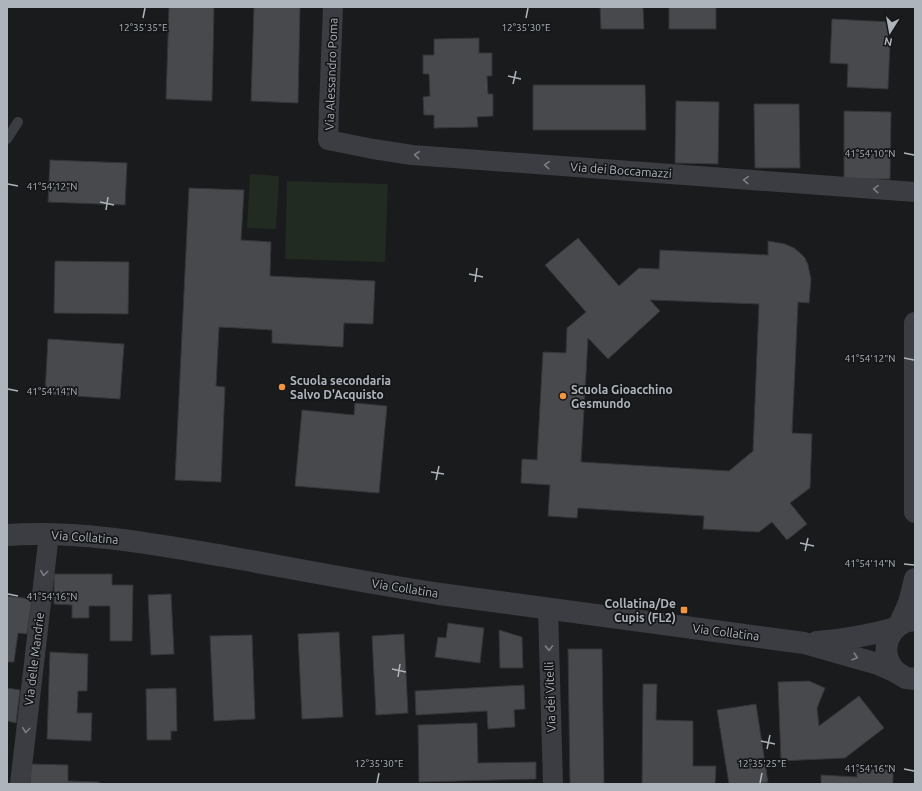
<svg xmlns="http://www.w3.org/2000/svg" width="922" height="791" font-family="Ubuntu,sans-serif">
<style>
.green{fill:#222b22}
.building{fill:#47494d;stroke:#343539;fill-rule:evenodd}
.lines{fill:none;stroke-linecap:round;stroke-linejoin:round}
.service{stroke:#3b3d42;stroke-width:10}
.minor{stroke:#3b3d42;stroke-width:20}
.tertiary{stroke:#3b3d42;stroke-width:22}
.oneway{stroke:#7a7e85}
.ticks{fill:none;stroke:#adb4bc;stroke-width:1.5}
.poi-dot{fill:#f1963e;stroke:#151618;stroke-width:1.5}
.labels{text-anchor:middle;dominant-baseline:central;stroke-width:3.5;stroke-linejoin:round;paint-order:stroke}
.street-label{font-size:12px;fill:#adb4bc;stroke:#151618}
.poi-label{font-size:12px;font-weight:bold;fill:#adb4bc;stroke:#151618;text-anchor:start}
.ticks-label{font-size:10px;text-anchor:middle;fill:#adb4bc;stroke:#151618;stroke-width:3.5;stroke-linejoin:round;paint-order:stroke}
</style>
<rect width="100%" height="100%" fill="#1a1b1d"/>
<!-- green -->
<g class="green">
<path d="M 250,174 L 279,176 L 276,229 L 247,228 Z"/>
<path d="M 287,181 L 388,184 L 385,262 L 285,259 Z"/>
</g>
<!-- building -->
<g class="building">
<path d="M 169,7 L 214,7 L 212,101 L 166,99 Z"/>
<path d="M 254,7 L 300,7 L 298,103 L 251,101 Z"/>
<path d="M 600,7 L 643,7 L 644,29 L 601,29 Z"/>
<rect x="669" y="7" width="47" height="22"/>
<path d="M 832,19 L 891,22 L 888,89 L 847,87 L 848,64 L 830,63 Z"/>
<path d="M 479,38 L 479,53 L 492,53 L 492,76 L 487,76 L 488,94 L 493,94 L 493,116 L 477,117 L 478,127 L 434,128 L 434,115 L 424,115 L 423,97 L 430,96 L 429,74 L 423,74 L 423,55 L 434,55 L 434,39 Z"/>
<path d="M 533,85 L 645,85 L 646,130 L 533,130 Z"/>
<path d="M 676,101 L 719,102 L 718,164 L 675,163 Z"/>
<path d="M 754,104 L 799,104 L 800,168 L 755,168 Z"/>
<path d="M 844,111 L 891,112 L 890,179 L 844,179 Z"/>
<path d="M 50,160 L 127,163 L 125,205 L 48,202 Z"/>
<path d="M 189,188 L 244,190 L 241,240 L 271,242 L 270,276 L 375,281 L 373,324 L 344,323 L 343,347 L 272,343 L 272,330 L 219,327 L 216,386 L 225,387 L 221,482 L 175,480 Z"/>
<path d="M 578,238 L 619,286 L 639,268 L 659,269 L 660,250 L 768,255 L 768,241 L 785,244 L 794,248 L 800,253 L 805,258 L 808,265 L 811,279 L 809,303 L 798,302 L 792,433 L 812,434 L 810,488 L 790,503 L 807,524 L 787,540 L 772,522 L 759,532 L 703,529 L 704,516 L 578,508 L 577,518 L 548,516 L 550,485 L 521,483 L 522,459 L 537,460 L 543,352 L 566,353 L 567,328 L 586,312 L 545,265 ZM 650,300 L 759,304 L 753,451 L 729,471 L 581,462 L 588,338 L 608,359 L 660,311 Z"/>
<path d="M 55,261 L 129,262 L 128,314 L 54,313 Z"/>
<path d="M 48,339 L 124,344 L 120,399 L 45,394 Z"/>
<path d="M 355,403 L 387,406 L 379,493 L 295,486 L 302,410 L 354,415 Z"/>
<path d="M 54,574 L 112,574 L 112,585 L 133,585 L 132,641 L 110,641 L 110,606 L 89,606 L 89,618 L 72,618 L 72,605 L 54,604 Z"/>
<path d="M 171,594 L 174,654 L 151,655 L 148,595 Z"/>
<path d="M 7,596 L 32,599 L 27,634 L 18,633 L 14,662 L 7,662 Z"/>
<path d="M 448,623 L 484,628 L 480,663 L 435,657 L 438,637 L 446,638 Z"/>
<path d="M 499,630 L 522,637 L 523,668 L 500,668 Z"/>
<path d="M 339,632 L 343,717 L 302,719 L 298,634 Z"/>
<path d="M 404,634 L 408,713 L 376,715 L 372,636 Z"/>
<path d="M 252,635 L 255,719 L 214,721 L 210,636 Z"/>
<path d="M 568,649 L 602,649 L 604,784 L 570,784 Z"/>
<path d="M 50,652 L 88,654 L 87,691 L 78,691 L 77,713 L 92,713 L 91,741 L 47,739 Z"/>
<path d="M 809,681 L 825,688 L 817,708 L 819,726 L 859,696 L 884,728 L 845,758 L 781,761 L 778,682 Z"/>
<path d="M 643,684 L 657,684 L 656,720 L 693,721 L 693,766 L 716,766 L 715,784 L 642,784 Z"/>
<path d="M 524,685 L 525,709 L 514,710 L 515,727 L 488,729 L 487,711 L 416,715 L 415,691 Z"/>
<path d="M 7,688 L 20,690 L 16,723 L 7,721 Z"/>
<path d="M 176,688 L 177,731 L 171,731 L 171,740 L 147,740 L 146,689 Z"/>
<path d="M 756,704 L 768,782 L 753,784 L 729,784 L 717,710 Z"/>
<path d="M 477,723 L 478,763 L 536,762 L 536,779 L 419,782 L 418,725 Z"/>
<path d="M 31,764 L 68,765 L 68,781 L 99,782 L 99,784 L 30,784 Z"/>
<path d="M 857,769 L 893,770 L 893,784 L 821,784 L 821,775 L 857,777 Z"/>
</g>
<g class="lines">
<!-- service -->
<path class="service" d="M 7,139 L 18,122"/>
<!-- minor -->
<g class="minor">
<path d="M 333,7 L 329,107 L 328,140 L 373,149 L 412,155 L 915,192"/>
<path d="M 548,609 L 553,784"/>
<path d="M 20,784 L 49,534"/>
</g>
<!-- tertiary -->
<g class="tertiary">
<path d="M 915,323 L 915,512"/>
<path d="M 7,535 C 80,530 153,544 224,556 C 296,569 367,583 440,594 L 804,643 L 878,664 L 896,672 L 906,678 L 915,679"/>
<path d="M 899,625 L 909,603 L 915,579"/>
<path d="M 817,642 C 844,640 870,635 896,628"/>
<path d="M 896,672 C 877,652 888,622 915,620"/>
</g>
</g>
<!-- one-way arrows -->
<defs><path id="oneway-chevron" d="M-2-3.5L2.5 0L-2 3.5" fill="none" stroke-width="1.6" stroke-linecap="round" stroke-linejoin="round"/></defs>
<g class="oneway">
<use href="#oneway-chevron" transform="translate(417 155) rotate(-175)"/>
<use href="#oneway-chevron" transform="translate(547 165) rotate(-176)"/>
<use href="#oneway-chevron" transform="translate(746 180) rotate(-176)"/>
<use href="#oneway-chevron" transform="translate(876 189) rotate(-176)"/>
<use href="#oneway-chevron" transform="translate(44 573) rotate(97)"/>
<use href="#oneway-chevron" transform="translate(549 648) rotate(88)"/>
<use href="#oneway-chevron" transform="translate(855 657) rotate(17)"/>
<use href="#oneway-chevron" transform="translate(26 730) rotate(97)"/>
</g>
<!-- ticks -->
<path class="ticks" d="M 143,18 L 145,8M 526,18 L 528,8M 508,76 L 521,79M 513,84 L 516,71M 904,153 L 914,155M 8,184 L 18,186M 100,202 L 114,205M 106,210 L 108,197M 469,274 L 483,277M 475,282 L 477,268M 904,358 L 914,360M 8,389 L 18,391M 431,472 L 444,474M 436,480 L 439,466M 800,543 L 814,546M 805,551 L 808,538M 904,564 L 914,565M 8,594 L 18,596M 392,669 L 406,672M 398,677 L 400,664M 761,741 L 775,744M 767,749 L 770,735M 904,769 L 914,771M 377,783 L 379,773M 760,783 L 762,773"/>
<!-- markers -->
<g class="poi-dot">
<circle cx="282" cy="387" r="4"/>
<circle cx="563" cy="396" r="4"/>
<rect x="680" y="606" width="8" height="8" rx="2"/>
</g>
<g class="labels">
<!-- street labels -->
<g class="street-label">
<text transform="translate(331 74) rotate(-88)">Via Alessandro Poma</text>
<text transform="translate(621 170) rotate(4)">Via dei Boccamazzi</text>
<text transform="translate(85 537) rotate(4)">Via Collatina</text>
<text transform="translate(405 588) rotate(9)">Via Collatina</text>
<text transform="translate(726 632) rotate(7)">Via Collatina</text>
<text transform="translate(34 659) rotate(-83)">Via delle Mandrie</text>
<text transform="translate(550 697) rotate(-92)">Via dei Vitelli</text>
</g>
<!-- poi labels -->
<g class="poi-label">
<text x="290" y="380">Scuola secondaria<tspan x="290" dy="14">Salvo D'Acquisto</tspan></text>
<text x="571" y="389">Scuola Gioacchino<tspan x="571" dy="14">Gesmundo</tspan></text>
<text x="676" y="603" text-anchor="end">Collatina/De<tspan x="676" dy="14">Cupis (FL2)</tspan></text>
</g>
</g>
<g class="ticks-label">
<text x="143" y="31">12°35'35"E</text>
<text x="526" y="31">12°35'30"E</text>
<text x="870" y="157">41°54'10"N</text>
<text x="52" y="190">41°54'12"N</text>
<text x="870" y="362">41°54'12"N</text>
<text x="52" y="395">41°54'14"N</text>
<text x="870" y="567">41°54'14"N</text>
<text x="52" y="600">41°54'16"N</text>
<text x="379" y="767">12°35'30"E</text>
<text x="762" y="767">12°35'25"E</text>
<text x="870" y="772">41°54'16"N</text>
</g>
<!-- border -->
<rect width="922" height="791" fill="none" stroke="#adb4bc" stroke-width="16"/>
<!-- north arrow -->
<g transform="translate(890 32) rotate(191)" stroke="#151618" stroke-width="3" paint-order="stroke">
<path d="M0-3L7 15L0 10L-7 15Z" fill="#adb4bc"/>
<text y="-6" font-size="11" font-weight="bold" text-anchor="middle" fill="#adb4bc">N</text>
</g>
</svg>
